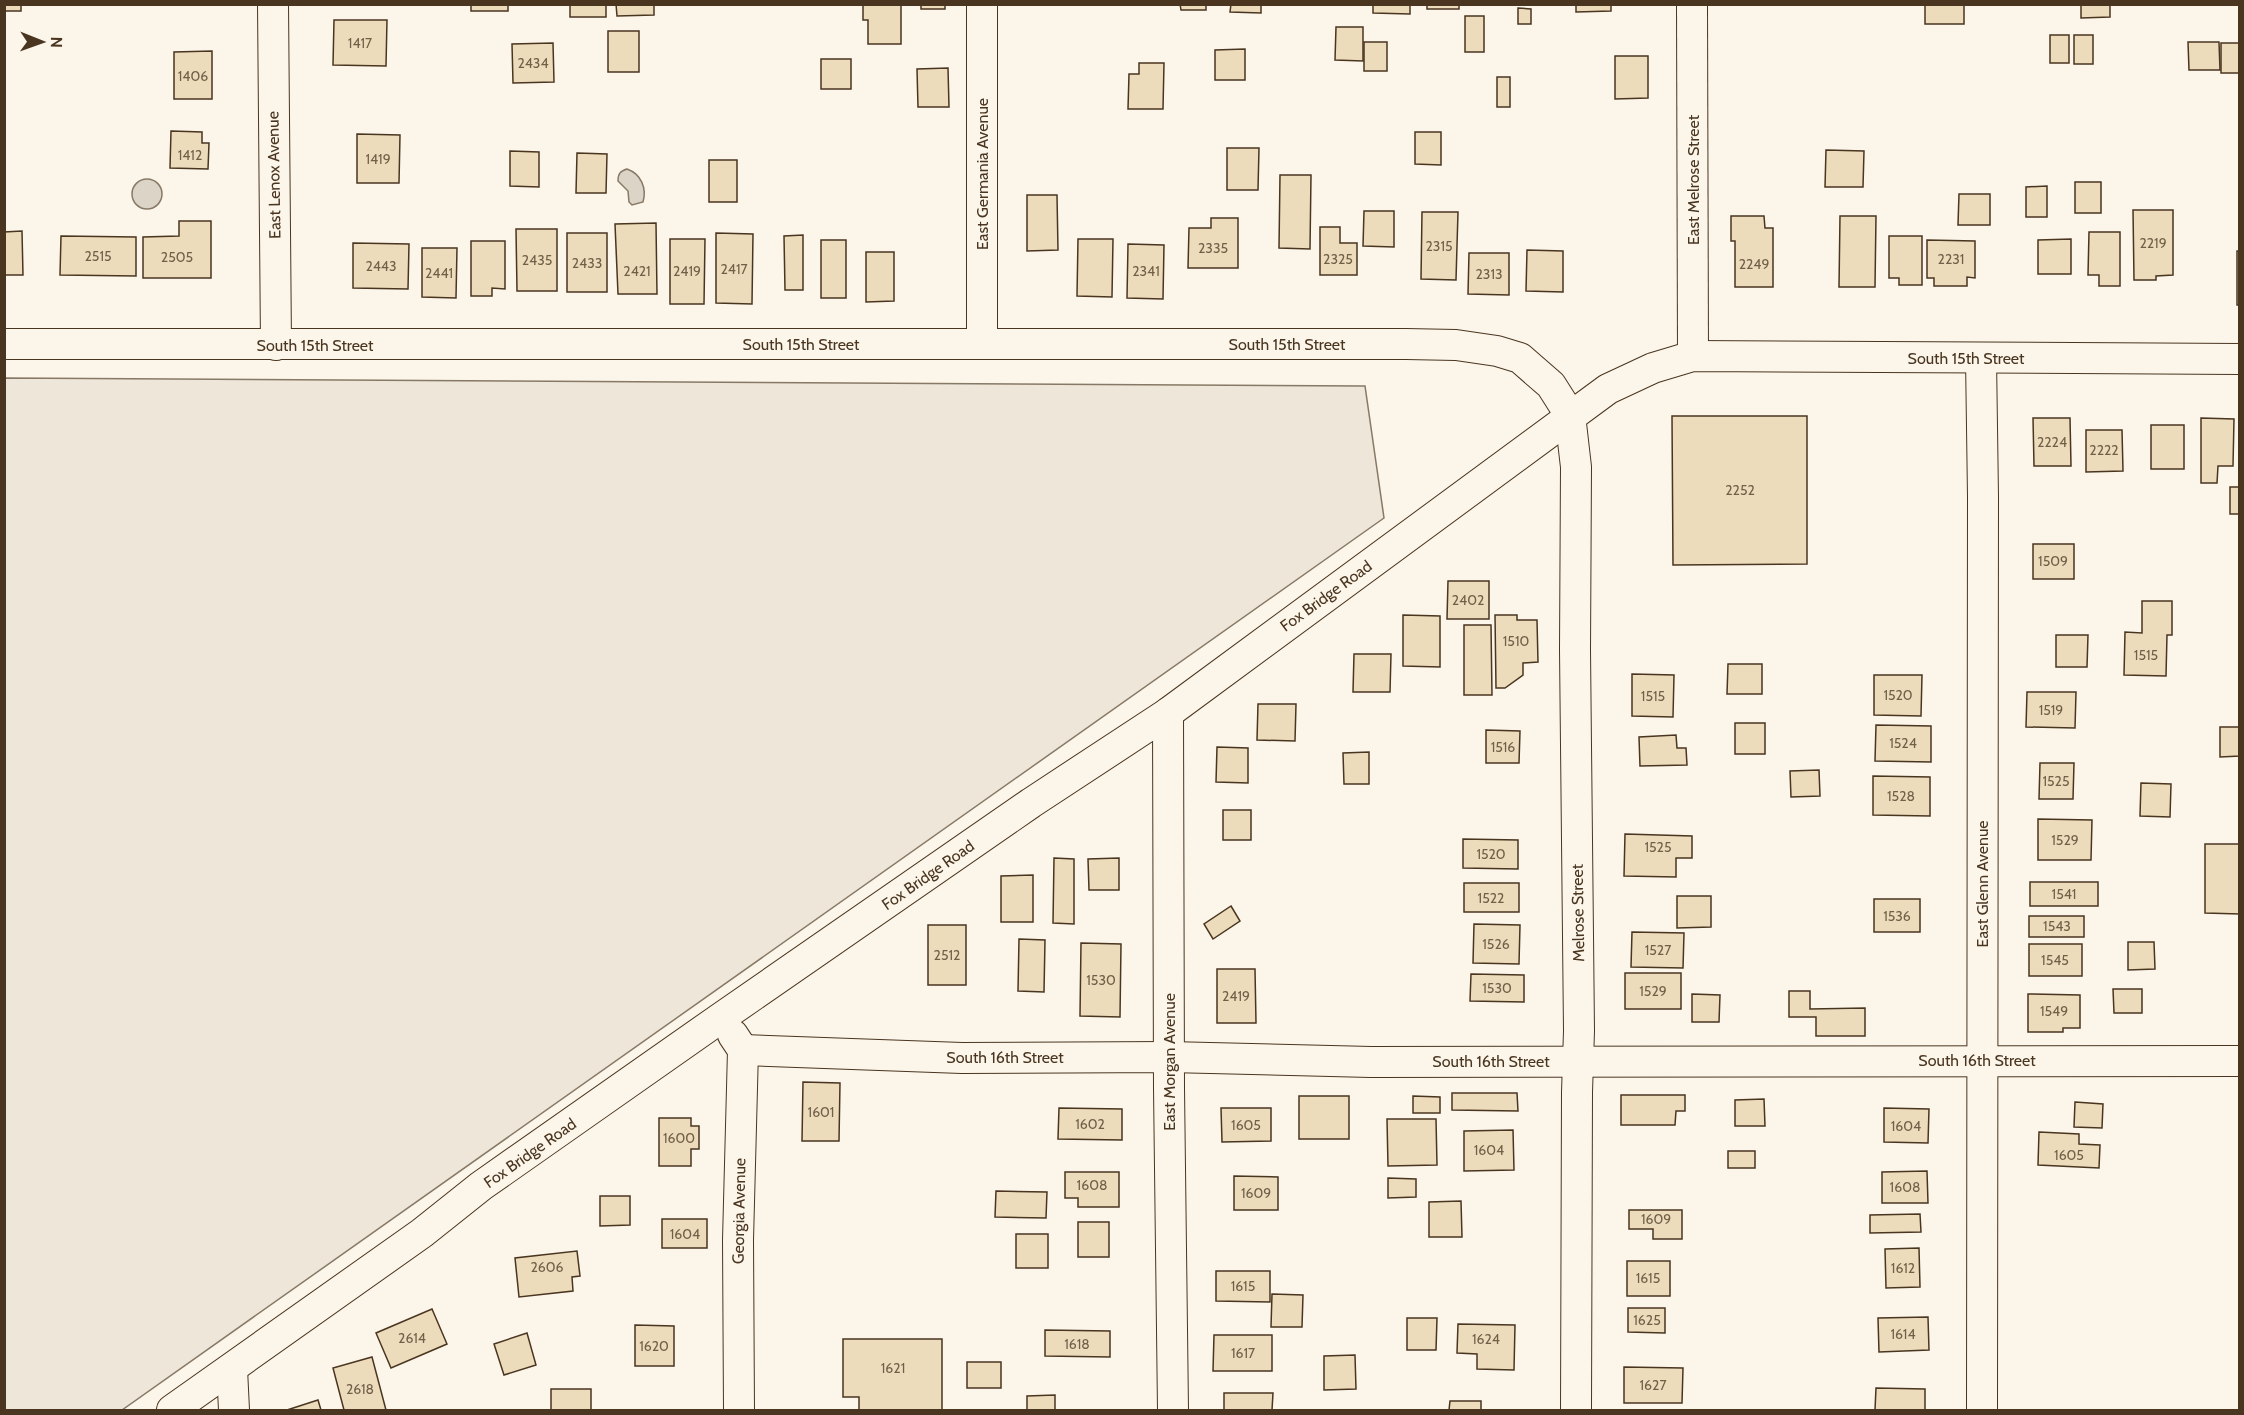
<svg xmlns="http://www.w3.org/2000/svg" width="2244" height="1415" font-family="Cabin,sans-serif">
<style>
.green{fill:#ede6d9;stroke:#887966;stroke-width:1.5}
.water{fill:#dcd4c6;stroke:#887966;stroke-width:1.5}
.building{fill:#ecdcbc;stroke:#4a3520;stroke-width:1.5}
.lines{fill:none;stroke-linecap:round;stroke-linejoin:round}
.minor-casing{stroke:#4a3520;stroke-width:32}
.minor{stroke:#fbf6e9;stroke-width:30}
.labels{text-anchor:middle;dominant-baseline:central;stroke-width:4.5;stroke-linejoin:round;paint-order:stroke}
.number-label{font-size:14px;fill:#725f47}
.street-label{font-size:16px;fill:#4a3520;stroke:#fbf6e9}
</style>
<rect width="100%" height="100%" fill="#fbf6e9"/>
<!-- green -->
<path class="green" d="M 5,378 L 1365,386 L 1384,518 L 122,1410 L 5,1410 Z"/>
<!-- water -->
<g class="water">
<path d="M 627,169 C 641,174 647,188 643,202 L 632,205 L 629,202 L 628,191 L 618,181 C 618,174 620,171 627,169 Z"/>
<circle cx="147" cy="194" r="15"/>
</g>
<!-- building -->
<g class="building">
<rect x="4" y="4" width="17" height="7"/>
<rect x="471" y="4" width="37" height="7"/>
<rect x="570" y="4" width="36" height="13"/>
<path d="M 616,4 L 654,4 L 654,15 L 617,16 Z"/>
<path d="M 863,4 L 901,4 L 901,44 L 868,44 L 868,20 L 863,20 Z"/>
<rect x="921" y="4" width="24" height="5"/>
<path d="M 1180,4 L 1206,4 L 1206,10 L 1181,10 Z"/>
<path d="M 1231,4 L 1261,4 L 1261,13 L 1230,12 Z"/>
<path d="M 1373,4 L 1410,4 L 1410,14 L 1373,13 Z"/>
<rect x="1427" y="4" width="32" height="5"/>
<path d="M 1576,4 L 1611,4 L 1611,11 L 1576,12 Z"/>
<rect x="1925" y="4" width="39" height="20"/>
<path d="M 2081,4 L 2110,4 L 2110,17 L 2081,18 Z"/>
<path d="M 1518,8 L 1531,9 L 1531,24 L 1518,24 Z"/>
<rect x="1465" y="16" width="19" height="36"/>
<path d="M 334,20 L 387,20 L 386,66 L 333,65 Z"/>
<path d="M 1336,27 L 1363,27 L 1363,61 L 1335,60 Z"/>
<rect x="608" y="31" width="31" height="41"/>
<rect x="2050" y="35" width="19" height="28"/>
<rect x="2074" y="35" width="19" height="29"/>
<rect x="1364" y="42" width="23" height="29"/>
<path d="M 2188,42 L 2219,42 L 2220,70 L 2189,70 Z"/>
<path d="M 553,43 L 554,82 L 513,83 L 512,44 Z"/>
<rect x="2221" y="43" width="19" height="30"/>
<path d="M 1245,49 L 1245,80 L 1215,80 L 1215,50 Z"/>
<path d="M 212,51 L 212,99 L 174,99 L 174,52 Z"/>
<path d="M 1615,56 L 1648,56 L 1648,98 L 1615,99 Z"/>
<rect x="821" y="59" width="30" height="30"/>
<path d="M 1139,63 L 1164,63 L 1163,109 L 1128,109 L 1129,74 L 1139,74 Z"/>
<path d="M 948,68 L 949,107 L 918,107 L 917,69 Z"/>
<rect x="1497" y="77" width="13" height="30"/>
<path d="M 171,131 L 202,132 L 202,143 L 209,143 L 208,169 L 170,168 Z"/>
<path d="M 1415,132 L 1441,132 L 1441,165 L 1415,164 Z"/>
<path d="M 357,134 L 400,135 L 399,183 L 357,183 Z"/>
<path d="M 1227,148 L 1259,148 L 1258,190 L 1227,190 Z"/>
<path d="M 1826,150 L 1864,151 L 1863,187 L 1825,187 Z"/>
<path d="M 510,151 L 539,152 L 539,187 L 510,186 Z"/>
<path d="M 577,153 L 607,154 L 606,193 L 576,193 Z"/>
<rect x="709" y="160" width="28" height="42"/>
<path d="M 1280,175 L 1311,175 L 1310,249 L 1279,248 Z"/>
<rect x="2075" y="182" width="26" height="31"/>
<path d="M 2047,186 L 2047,217 L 2026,217 L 2026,187 Z"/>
<path d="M 1959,194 L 1990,194 L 1990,225 L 1958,225 Z"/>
<path d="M 1027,195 L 1057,195 L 1058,250 L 1027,251 Z"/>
<path d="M 2133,210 L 2173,210 L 2173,275 L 2156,276 L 2156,280 L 2134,280 Z"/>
<path d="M 1364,211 L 1394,211 L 1394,247 L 1363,246 Z"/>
<path d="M 1422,212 L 1458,212 L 1456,280 L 1421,279 Z"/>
<path d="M 1731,216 L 1764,216 L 1765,228 L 1773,228 L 1773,287 L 1735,287 L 1735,241 L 1731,241 Z"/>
<path d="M 1840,216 L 1876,216 L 1875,287 L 1839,287 Z"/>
<path d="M 1211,218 L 1238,218 L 1238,268 L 1188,268 L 1189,228 L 1211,228 Z"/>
<path d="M 179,221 L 211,221 L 211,278 L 143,278 L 143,237 L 179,236 Z"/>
<path d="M 656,223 L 657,294 L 618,294 L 615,224 Z"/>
<path d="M 1320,227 L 1340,227 L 1340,243 L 1357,243 L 1357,275 L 1320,275 Z"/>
<path d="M 516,229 L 557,229 L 557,291 L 517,291 Z"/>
<path d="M 22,231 L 23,275 L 4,275 L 4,232 Z"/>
<path d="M 2089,232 L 2120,232 L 2120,286 L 2099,286 L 2099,275 L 2088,275 Z"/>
<rect x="567" y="233" width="40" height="59"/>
<path d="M 716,233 L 753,234 L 752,304 L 716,303 Z"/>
<path d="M 803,235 L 803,290 L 785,290 L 784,236 Z"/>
<path d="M 61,236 L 136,237 L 136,276 L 60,275 Z"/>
<path d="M 1889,236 L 1922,236 L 1922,285 L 1899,285 L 1899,278 L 1889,278 Z"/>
<path d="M 670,239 L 705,239 L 704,304 L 670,304 Z"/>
<path d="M 1078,239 L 1113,239 L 1112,297 L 1077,296 Z"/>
<path d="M 2071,239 L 2071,274 L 2038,274 L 2038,240 Z"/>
<rect x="821" y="240" width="25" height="58"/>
<path d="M 1927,240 L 1975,241 L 1975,278 L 1967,277 L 1967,286 L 1934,286 L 1934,278 L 1927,278 Z"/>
<path d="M 471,241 L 505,241 L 505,289 L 492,288 L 492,296 L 471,296 Z"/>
<path d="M 353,243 L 409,244 L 408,289 L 353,288 Z"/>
<path d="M 1128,244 L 1164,245 L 1163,299 L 1127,298 Z"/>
<path d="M 422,248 L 457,248 L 456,298 L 422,297 Z"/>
<path d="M 1527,250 L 1563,251 L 1563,292 L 1526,291 Z"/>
<rect x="2237" y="251" width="3" height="54"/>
<path d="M 866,252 L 894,252 L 894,301 L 866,302 Z"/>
<path d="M 1469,253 L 1509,253 L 1509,295 L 1468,294 Z"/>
<path d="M 1672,416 L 1807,416 L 1807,564 L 1673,565 Z"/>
<path d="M 2033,418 L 2070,418 L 2071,466 L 2034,466 Z"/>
<path d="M 2201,418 L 2234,419 L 2233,466 L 2218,466 L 2217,483 L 2201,483 Z"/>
<rect x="2151" y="425" width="33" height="44"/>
<path d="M 2086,430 L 2122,430 L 2123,471 L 2086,472 Z"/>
<rect x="2230" y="487" width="10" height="27"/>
<rect x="2033" y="544" width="41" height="35"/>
<path d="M 1448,581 L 1489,581 L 1489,619 L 1447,619 Z"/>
<path d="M 2142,601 L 2172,601 L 2172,635 L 2167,635 L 2166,676 L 2124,675 L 2125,632 L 2142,633 Z"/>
<path d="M 1403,615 L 1440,616 L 1440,667 L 1403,666 Z"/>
<path d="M 1495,615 L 1517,615 L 1517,620 L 1537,620 L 1538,662 L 1523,663 L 1523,675 L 1505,688 L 1496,688 Z"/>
<path d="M 1464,625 L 1491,625 L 1492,695 L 1464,695 Z"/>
<path d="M 2056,635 L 2088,635 L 2087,667 L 2056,667 Z"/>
<path d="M 1354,654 L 1391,654 L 1390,692 L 1353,692 Z"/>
<path d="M 1728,664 L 1762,664 L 1762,694 L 1727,694 Z"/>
<path d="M 1632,674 L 1674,675 L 1673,717 L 1632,716 Z"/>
<path d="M 1874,675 L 1922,675 L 1921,716 L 1874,715 Z"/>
<path d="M 2027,692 L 2076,692 L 2075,728 L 2026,727 Z"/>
<path d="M 1258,704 L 1296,704 L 1295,741 L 1257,740 Z"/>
<rect x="1735" y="723" width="30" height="31"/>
<path d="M 1876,725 L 1931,726 L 1931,762 L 1875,761 Z"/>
<path d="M 2220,727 L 2240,727 L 2240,756 L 2220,757 Z"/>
<path d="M 1486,730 L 1520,731 L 1519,763 L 1486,763 Z"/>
<path d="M 1676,735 L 1677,748 L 1686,748 L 1687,765 L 1640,766 L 1639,737 Z"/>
<path d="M 1217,747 L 1248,748 L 1248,783 L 1216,782 Z"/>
<path d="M 1369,752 L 1369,784 L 1344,784 L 1343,753 Z"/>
<path d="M 2040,763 L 2074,763 L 2073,799 L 2039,799 Z"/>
<path d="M 1819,770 L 1820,796 L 1791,797 L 1790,771 Z"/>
<path d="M 1873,776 L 1930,777 L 1930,816 L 1873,815 Z"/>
<path d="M 2141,783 L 2171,784 L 2170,817 L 2140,816 Z"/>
<rect x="1223" y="810" width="28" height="30"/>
<path d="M 2038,819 L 2092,820 L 2091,860 L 2038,860 Z"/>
<path d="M 1625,834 L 1692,836 L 1692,858 L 1676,858 L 1676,877 L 1624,876 Z"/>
<path d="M 1463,839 L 1518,840 L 1518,869 L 1463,868 Z"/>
<path d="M 2205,844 L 2240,844 L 2240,914 L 2205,913 Z"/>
<path d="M 1054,858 L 1074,859 L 1074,924 L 1053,923 Z"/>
<path d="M 1119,858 L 1119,890 L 1089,890 L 1088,859 Z"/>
<path d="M 1033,875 L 1033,922 L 1001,922 L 1001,876 Z"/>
<rect x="2030" y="882" width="68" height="24"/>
<rect x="1464" y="883" width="55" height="29"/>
<path d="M 1677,896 L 1711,896 L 1711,927 L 1677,928 Z"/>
<rect x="1874" y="899" width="46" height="33"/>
<path d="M 1231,906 L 1240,921 L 1213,939 L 1204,924 Z"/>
<rect x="2029" y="916" width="55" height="21"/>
<path d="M 1474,924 L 1520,925 L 1519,964 L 1473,963 Z"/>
<rect x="928" y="925" width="38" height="60"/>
<path d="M 1632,932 L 1684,933 L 1683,968 L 1631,967 Z"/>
<path d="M 1019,939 L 1045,940 L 1044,992 L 1018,991 Z"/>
<path d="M 2128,942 L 2154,942 L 2155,969 L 2128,970 Z"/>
<path d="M 1081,943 L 1121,944 L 1120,1017 L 1080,1016 Z"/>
<rect x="2029" y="944" width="53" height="32"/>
<path d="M 1217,969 L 1255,969 L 1256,1023 L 1217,1023 Z"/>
<rect x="1625" y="973" width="56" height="36"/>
<path d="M 1471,974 L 1524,975 L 1524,1002 L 1470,1001 Z"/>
<path d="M 2113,989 L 2142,989 L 2142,1013 L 2114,1013 Z"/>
<path d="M 1789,991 L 1810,991 L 1810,1009 L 1865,1008 L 1865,1036 L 1816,1036 L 1816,1017 L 1789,1017 Z"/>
<path d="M 1692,994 L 1720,995 L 1719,1022 L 1692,1022 Z"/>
<path d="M 2028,994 L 2080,995 L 2080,1028 L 2063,1028 L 2063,1032 L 2028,1032 Z"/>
<path d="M 803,1082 L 840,1083 L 839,1141 L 802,1141 Z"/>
<path d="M 1452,1093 L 1517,1093 L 1518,1111 L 1452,1110 Z"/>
<path d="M 1621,1095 L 1685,1095 L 1685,1111 L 1676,1111 L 1675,1125 L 1621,1125 Z"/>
<rect x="1299" y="1096" width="50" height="43"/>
<path d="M 1413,1096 L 1440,1097 L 1440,1113 L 1413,1113 Z"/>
<path d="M 1764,1099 L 1765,1126 L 1735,1126 L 1735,1100 Z"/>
<path d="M 2075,1102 L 2103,1104 L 2102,1128 L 2074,1127 Z"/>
<path d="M 1059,1108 L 1122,1109 L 1122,1140 L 1058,1139 Z"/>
<path d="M 1221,1108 L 1271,1108 L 1271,1141 L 1222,1142 Z"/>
<path d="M 1884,1108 L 1929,1109 L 1928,1143 L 1884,1142 Z"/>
<path d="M 659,1118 L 691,1118 L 691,1126 L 699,1126 L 699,1149 L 691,1149 L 691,1166 L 659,1166 Z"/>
<path d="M 1387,1119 L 1436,1119 L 1437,1165 L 1388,1166 Z"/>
<path d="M 1513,1130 L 1514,1170 L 1464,1171 L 1464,1131 Z"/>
<path d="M 2039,1132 L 2079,1134 L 2079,1144 L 2100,1145 L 2099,1168 L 2038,1165 Z"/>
<rect x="1728" y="1151" width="27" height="17"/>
<path d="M 1927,1171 L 1928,1203 L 1882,1203 L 1882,1172 Z"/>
<path d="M 1065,1172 L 1119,1172 L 1119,1207 L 1078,1207 L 1078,1198 L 1065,1198 Z"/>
<path d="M 1234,1176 L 1278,1177 L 1278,1210 L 1234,1210 Z"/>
<path d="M 1388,1178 L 1416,1179 L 1416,1197 L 1388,1198 Z"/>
<path d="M 996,1191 L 1047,1192 L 1046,1218 L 995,1217 Z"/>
<path d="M 600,1196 L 630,1196 L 630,1225 L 600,1226 Z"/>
<path d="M 1461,1201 L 1462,1237 L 1429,1237 L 1429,1202 Z"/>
<path d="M 1629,1210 L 1682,1210 L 1682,1239 L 1653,1239 L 1653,1229 L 1629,1229 Z"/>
<path d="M 1920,1214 L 1921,1232 L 1870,1233 L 1870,1215 Z"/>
<rect x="662" y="1219" width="45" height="29"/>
<rect x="1078" y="1222" width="31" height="35"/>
<rect x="1016" y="1234" width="32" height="34"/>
<path d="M 1919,1248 L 1920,1287 L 1886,1288 L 1885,1249 Z"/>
<path d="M 577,1251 L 580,1276 L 572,1277 L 573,1291 L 519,1297 L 515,1258 Z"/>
<rect x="1627" y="1261" width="43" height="35"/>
<path d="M 1216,1271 L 1270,1271 L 1270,1302 L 1216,1301 Z"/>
<path d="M 1272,1294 L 1303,1295 L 1302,1327 L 1271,1327 Z"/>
<path d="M 1628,1308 L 1665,1308 L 1665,1333 L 1628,1332 Z"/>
<path d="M 432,1309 L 447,1344 L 391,1368 L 376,1333 Z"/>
<path d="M 1928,1317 L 1929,1350 L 1879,1352 L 1878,1318 Z"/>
<path d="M 1407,1318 L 1437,1318 L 1436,1350 L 1407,1350 Z"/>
<path d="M 1458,1324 L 1515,1325 L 1514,1370 L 1477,1369 L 1477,1354 L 1457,1353 Z"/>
<path d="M 635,1325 L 674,1326 L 674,1366 L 635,1366 Z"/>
<path d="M 1045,1330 L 1110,1331 L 1110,1357 L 1045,1356 Z"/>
<path d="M 527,1333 L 536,1365 L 504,1375 L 494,1344 Z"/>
<path d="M 1214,1335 L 1272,1335 L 1272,1371 L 1213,1371 Z"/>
<path d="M 843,1339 L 942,1339 L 942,1410 L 859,1410 L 859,1397 L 843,1397 Z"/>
<path d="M 1355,1355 L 1356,1389 L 1324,1390 L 1324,1356 Z"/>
<path d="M 372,1357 L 386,1410 L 344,1410 L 333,1368 Z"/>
<rect x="967" y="1362" width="34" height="26"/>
<path d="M 1624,1367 L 1683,1368 L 1682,1403 L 1624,1403 Z"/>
<path d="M 1876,1388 L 1925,1389 L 1925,1410 L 1875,1410 Z"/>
<rect x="551" y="1389" width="40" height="21"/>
<path d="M 1224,1393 L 1273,1393 L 1272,1410 L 1224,1410 Z"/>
<path d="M 1055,1395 L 1055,1410 L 1027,1410 L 1027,1396 Z"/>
<path d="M 318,1400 L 321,1410 L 287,1410 Z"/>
<path d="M 1450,1401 L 1481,1401 L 1481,1410 L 1449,1410 Z"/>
</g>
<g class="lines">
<defs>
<g id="minor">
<path d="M 273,4 L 276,345"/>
<path d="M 982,4 L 982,344"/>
<path d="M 1692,4 L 1693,356"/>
<path d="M 4,344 L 1406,344 L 1456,345 L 1497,351 L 1520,358 L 1551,385 L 1570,415 L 1576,467 L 1575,650 L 1579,1031 L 1577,1092 L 1576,1410"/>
<path d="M 1981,358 L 1983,497 L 1982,1410"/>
<path d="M 1168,713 L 1169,1088 L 1173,1410"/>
<path d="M 733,1035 L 743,1050 L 738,1240 L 739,1410"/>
<path d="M 743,1050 L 962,1058 L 1169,1057 L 1371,1062 L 2240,1061"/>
<path d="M 232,1369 L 234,1410"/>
<path d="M 172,1410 L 422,1233 L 481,1186 L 722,1017 L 1031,803 L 1168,713 L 1608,389 L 1653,368 L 1693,356 L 2240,359"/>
</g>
</defs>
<!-- minor casing -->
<use href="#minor" class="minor-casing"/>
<!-- minor -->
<use href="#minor" class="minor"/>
</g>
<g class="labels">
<!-- number labels -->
<g class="number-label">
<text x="360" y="43">1417</text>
<text x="533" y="63">2434</text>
<text x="193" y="76">1406</text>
<text x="190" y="155">1412</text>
<text x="378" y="159">1419</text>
<text x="2153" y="243">2219</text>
<text x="1439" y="246">2315</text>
<text x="1213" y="248">2335</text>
<text x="98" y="256">2515</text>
<text x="177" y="257">2505</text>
<text x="1338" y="259">2325</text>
<text x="1951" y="259">2231</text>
<text x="537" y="260">2435</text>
<text x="587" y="263">2433</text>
<text x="1754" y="264">2249</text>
<text x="381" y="266">2443</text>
<text x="734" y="269">2417</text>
<text x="637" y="271">2421</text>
<text x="687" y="271">2419</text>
<text x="1146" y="271">2341</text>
<text x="439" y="273">2441</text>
<text x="1489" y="274">2313</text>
<text x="2052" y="442">2224</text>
<text x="2104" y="450">2222</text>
<text x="1740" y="490">2252</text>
<text x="2053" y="561">1509</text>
<text x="1468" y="600">2402</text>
<text x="1516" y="641">1510</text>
<text x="2146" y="655">1515</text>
<text x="1898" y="695">1520</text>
<text x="1653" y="696">1515</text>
<text x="2051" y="710">1519</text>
<text x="1903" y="743">1524</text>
<text x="1503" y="747">1516</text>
<text x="2056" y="781">1525</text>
<text x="1901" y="796">1528</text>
<text x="2065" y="840">1529</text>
<text x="1658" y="847">1525</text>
<text x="1491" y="854">1520</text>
<text x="2064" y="894">1541</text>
<text x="1491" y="898">1522</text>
<text x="1897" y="916">1536</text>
<text x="2057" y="926">1543</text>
<text x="1496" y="944">1526</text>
<text x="1658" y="950">1527</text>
<text x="947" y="955">2512</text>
<text x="2055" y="960">1545</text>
<text x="1101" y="980">1530</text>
<text x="1497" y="988">1530</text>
<text x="1653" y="991">1529</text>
<text x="1236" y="996">2419</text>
<text x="2054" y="1011">1549</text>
<text x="821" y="1112">1601</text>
<text x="1090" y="1124">1602</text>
<text x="1246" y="1125">1605</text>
<text x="1906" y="1126">1604</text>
<text x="679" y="1138">1600</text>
<text x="1489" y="1150">1604</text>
<text x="2069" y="1155">1605</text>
<text x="1092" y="1185">1608</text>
<text x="1905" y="1187">1608</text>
<text x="1256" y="1193">1609</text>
<text x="1656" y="1219">1609</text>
<text x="685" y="1234">1604</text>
<text x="547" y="1267">2606</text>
<text x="1903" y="1268">1612</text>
<text x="1648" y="1278">1615</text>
<text x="1243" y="1286">1615</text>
<text x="1647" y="1320">1625</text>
<text x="1903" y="1334">1614</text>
<text x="412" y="1338">2614</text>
<text x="1486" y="1339">1624</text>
<text x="1077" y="1344">1618</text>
<text x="654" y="1346">1620</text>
<text x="1243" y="1353">1617</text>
<text x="893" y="1368">1621</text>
<text x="1653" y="1385">1627</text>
<text x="360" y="1389">2618</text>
</g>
<!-- street labels -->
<g class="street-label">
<text transform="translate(982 174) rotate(-90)">East Germania Avenue</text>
<text transform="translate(274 175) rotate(-91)">East Lenox Avenue</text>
<text transform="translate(1693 180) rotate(-90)">East Melrose Street</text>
<text x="801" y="344">South 15th Street</text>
<text x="1287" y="344">South 15th Street</text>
<text x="315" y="345">South 15th Street</text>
<text x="1966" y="358">South 15th Street</text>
<text transform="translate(1326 596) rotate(-36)">Fox Bridge Road</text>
<text transform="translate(928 875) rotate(-35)">Fox Bridge Road</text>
<text transform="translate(1982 884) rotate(-90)">East Glenn Avenue</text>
<text transform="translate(1578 913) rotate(-91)">Melrose Street</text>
<text x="1005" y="1057">South 16th Street</text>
<text x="1977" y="1060">South 16th Street</text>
<text x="1491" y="1061">South 16th Street</text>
<text transform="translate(1169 1062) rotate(-90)">East Morgan Avenue</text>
<text transform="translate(530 1153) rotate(-35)">Fox Bridge Road</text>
<text transform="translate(739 1211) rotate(-89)">Georgia Avenue</text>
</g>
</g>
<!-- border -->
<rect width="2244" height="1415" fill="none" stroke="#4a3520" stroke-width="12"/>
<!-- north arrow -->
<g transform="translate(42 42) rotate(91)" stroke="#fbf6e9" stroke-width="4.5" paint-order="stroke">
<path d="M0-4.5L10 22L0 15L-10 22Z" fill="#4a3520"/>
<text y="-9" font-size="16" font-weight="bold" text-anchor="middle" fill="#4a3520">N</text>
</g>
</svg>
